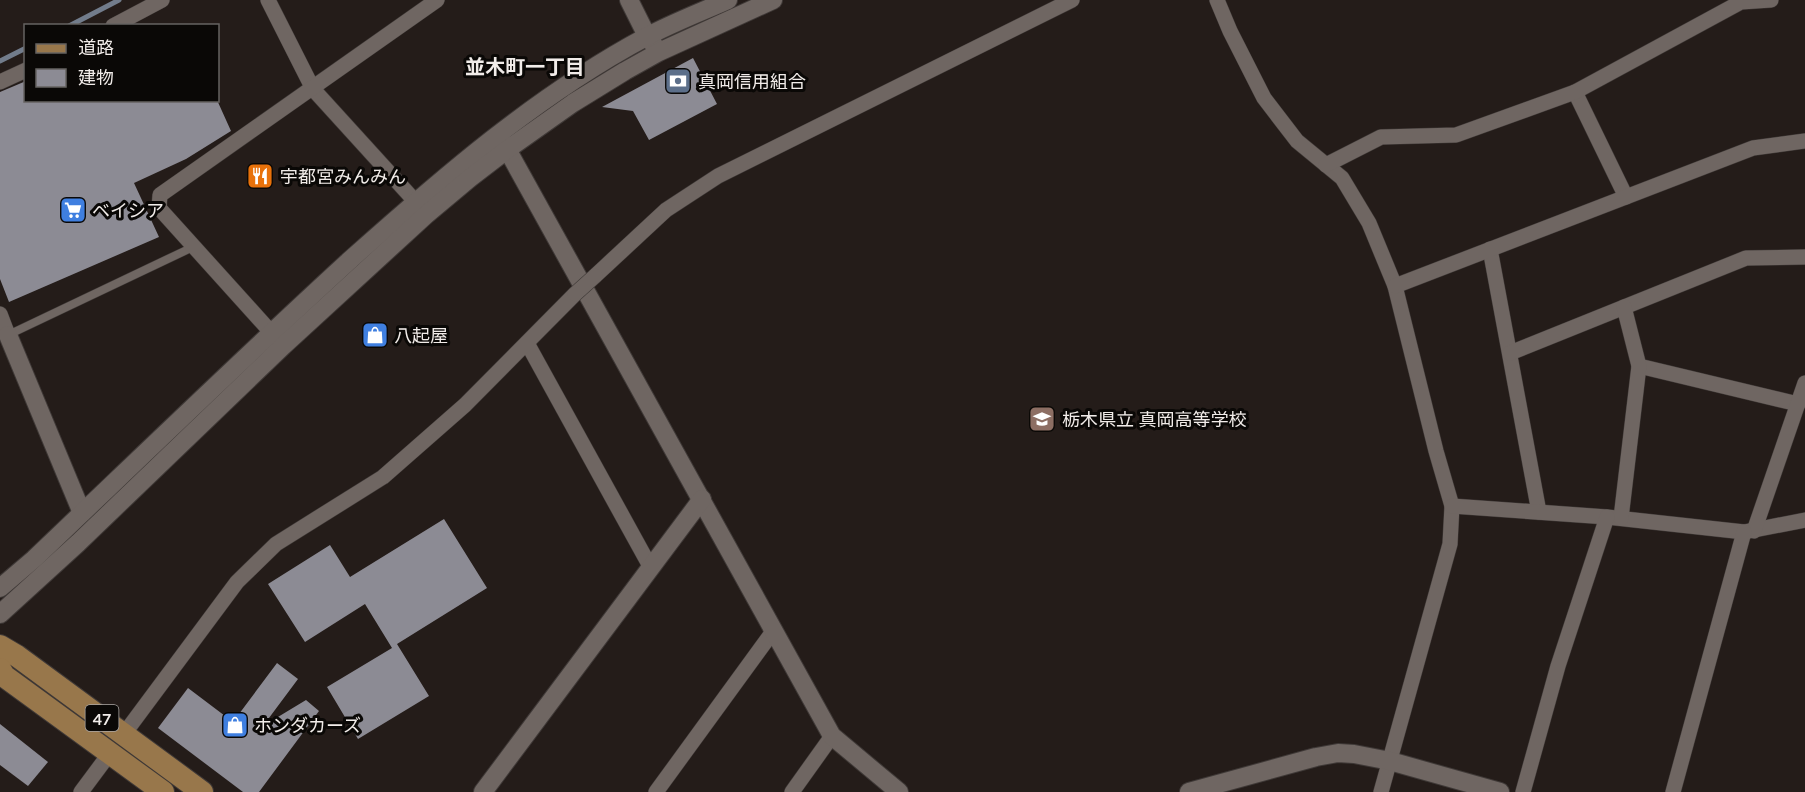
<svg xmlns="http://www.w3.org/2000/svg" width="1805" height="792" font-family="Lato,'Noto Sans JP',sans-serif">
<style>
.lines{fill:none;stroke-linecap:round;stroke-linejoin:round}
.stream{stroke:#727c8b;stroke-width:5}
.building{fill:#8c8b94}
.service-casing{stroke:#3f3937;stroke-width:9}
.minor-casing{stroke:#3f3937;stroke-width:16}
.tertiary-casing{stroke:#3f3937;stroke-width:20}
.primary-casing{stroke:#3f3937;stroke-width:24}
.service{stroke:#6f6662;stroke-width:8}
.minor{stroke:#6f6662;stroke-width:15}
.tertiary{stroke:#6f6662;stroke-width:18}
.primary{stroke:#98774b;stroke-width:22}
.minor-bridge-casing{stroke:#3f3937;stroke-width:16;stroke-linecap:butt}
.minor-bridge{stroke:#6f6662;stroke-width:15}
.labels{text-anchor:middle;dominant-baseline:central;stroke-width:6;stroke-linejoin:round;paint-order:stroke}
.shield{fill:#0a0806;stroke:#aca8a5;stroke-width:1.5}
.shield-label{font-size:16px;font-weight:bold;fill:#f1ece9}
.poi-label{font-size:18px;fill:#f1ece9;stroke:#0a0806;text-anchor:start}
.neighbourhood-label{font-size:20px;font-weight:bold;fill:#f1ece9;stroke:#0a0806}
</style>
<rect width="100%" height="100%" fill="#241c19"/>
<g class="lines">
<!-- stream -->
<g class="stream">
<path d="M 69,26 L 119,0"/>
<path d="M 0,61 L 26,48"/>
</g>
</g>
<!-- building -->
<g class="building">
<path d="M 693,58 L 717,104 L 649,140 L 633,111 L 602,107 Z"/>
<path d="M 26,81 L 26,100 L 217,100 L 231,131 L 186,159 L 134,183 L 159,237 L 9,302 L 0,279 L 0,92 Z"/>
<path d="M 444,519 L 487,588 L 397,644 L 429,696 L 358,739 L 327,687 L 392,648 L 365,604 L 305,642 L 268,584 L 330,545 L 350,577 Z"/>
<path d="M 277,663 L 298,679 L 263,726 L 306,700 L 319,711 L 259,792 L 243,792 L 158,728 L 188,688 L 233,722 Z"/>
<path d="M 0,724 L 48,762 L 28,786 L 0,765 Z"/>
</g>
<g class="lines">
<defs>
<path id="service" d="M 8,335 L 193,247"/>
<g id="minor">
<path d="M 268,0 L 313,89 L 424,211"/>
<path d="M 1217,0 L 1230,31 L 1264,98 L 1297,141 L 1342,178 L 1369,223 L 1395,286 L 1436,451 L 1452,506 L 1450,544 L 1381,792"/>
<path d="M 113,26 L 162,0"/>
<path d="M 0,82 L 26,70"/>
<path d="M 1575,92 L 1626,197"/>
<path d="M 1326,165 L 1381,137 L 1456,135 L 1575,92 L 1741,2 L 1771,0"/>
<path d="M 1490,249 L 1539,512"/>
<path d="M 595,276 L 666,210 L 718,176 L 1072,0"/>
<path d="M 1395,286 L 1753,148 L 1805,141"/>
<path d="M 0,314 L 8,335"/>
<path d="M 279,341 L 159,208 L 160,195 L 437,0"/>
<path d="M 527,343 L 651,568"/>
<path d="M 1510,353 L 1746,258 L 1805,257"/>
<path d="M 1639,366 L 1798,404"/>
<path d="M 1452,506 L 1607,517 L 1744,532 L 1805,520"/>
<path d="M 1621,518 L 1639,366 L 1624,307"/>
<path d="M 1754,531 L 1805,383"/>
<path d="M 124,734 L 237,582 L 276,544 L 383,477 L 465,405 L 575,294"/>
<path d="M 81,792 L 110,753"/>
<path d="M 656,792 L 774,630"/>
<path d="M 792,792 L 832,736"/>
<path d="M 1523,792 L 1558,666 L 1607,517"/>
<path d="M 1673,792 L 1744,532"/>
</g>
<g id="tertiary">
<path d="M 629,0 L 647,36 L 654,45"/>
<path d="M 502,140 L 832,736 L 899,792"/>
<path d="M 8,335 L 82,513"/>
<path d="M 0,588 L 34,559 C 139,459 243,358 350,260 C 442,178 536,96 646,37 C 672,23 701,12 728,0"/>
<path d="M 0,614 L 78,543 L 283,346 L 427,214 L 470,178 L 508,149 L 573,103 L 625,71 L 659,52 L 773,0"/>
<path d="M 483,792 L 702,499"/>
<path d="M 1189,792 L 1316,757 L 1338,753 L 1354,754 L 1390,761 L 1500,792"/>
</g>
<g id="primary">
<path d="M 0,646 L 17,656 L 202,792"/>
<path d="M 0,669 L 4,676 L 163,792"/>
</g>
</defs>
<!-- service casing -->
<use href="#service" class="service-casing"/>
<!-- minor casing -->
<use href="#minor" class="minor-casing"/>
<!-- tertiary casing -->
<use href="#tertiary" class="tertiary-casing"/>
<!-- primary casing -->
<use href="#primary" class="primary-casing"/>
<!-- service -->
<use href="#service" class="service"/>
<!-- minor -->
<use href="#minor" class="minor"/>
<!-- tertiary -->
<use href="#tertiary" class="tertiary"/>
<!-- primary -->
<use href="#primary" class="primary"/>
<defs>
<path id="minor-bridge" d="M 575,294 L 595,276"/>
</defs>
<!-- minor-bridge casing -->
<use href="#minor-bridge" class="minor-bridge-casing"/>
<!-- minor-bridge -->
<use href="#minor-bridge" class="minor-bridge"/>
</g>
<!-- icons -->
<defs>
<symbol id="bank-square" viewBox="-11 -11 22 22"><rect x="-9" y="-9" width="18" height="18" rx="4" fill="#5c6f8a" stroke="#0a0806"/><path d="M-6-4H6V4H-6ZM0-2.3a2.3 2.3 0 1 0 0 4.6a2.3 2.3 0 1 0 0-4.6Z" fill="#fff"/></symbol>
<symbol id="restaurant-square" viewBox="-11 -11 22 22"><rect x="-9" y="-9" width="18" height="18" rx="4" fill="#e8710a" stroke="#0a0806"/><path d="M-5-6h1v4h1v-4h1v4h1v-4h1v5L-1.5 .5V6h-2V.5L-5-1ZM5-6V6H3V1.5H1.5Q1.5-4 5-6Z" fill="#fff"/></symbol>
<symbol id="supermarket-square" viewBox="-11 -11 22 22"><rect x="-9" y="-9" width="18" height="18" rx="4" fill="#3f7fe0" stroke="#0a0806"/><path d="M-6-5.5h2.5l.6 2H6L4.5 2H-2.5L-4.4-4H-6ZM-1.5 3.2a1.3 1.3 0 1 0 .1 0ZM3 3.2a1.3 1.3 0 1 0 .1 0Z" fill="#fff"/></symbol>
<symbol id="shop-square" viewBox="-11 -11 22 22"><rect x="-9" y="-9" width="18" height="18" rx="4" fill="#3f7fe0" stroke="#0a0806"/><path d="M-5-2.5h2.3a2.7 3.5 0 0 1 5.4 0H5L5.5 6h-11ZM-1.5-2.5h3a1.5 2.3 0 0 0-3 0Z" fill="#fff"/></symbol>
<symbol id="school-square" viewBox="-11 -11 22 22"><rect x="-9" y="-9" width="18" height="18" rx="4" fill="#8d6e63" stroke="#0a0806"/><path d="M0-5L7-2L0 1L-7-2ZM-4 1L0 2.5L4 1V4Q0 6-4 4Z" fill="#fff"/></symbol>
</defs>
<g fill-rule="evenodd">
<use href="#bank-square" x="663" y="66" width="30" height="30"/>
<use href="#restaurant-square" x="245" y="161" width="30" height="30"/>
<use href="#supermarket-square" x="58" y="195" width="30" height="30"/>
<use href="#shop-square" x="360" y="320" width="30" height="30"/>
<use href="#school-square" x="1027" y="404" width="30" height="30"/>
<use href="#shop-square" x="220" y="710" width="30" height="30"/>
</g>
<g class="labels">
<!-- shield labels -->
<rect class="shield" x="85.5" y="705" width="33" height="26" rx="4.5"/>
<g class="shield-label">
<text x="102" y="718">47</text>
</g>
<!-- poi labels -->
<g class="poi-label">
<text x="698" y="81">真岡信用組合</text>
<text x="280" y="176">宇都宮みんみん</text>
<text x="92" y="210">ベイシア</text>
<text x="394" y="335">八起屋</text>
<text x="1062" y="419">栃木県立 真岡高等学校</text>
<text x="254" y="725">ホンダカーズ</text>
</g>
<!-- neighbourhood labels -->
<g class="neighbourhood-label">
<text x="525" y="66">並木町一丁目</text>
</g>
</g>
<!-- legend -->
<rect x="24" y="24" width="195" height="78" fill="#0a0806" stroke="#666361" stroke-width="1.5"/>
<rect x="36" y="44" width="30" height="9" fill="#98774b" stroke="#666361" stroke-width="1.5"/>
<text x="78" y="54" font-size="18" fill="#f1ece9">道路</text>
<rect x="36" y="69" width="30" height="18" fill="#8c8b94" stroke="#666361" stroke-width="1.5"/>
<text x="78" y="84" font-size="18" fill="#f1ece9">建物</text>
</svg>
